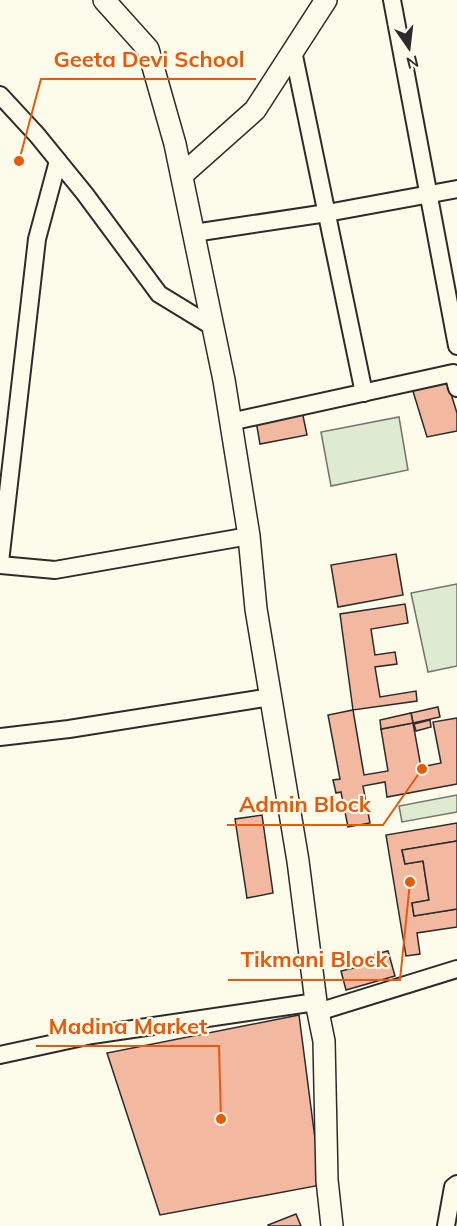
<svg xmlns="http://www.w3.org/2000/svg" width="457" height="1226" font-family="Mulish,sans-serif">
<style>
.green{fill:#deebd1;stroke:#74746e;stroke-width:1.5}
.building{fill:#f2b8a0;stroke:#2b2b2b;stroke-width:1.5}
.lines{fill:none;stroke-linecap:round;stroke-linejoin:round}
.minor-casing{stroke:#2b2b2b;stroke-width:20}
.tertiary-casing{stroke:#2b2b2b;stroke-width:24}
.minor{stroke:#fdfbea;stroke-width:16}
.tertiary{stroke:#fdfbea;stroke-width:21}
.leader{fill:none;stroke:#e8590c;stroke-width:2}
.callout-dot{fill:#e8590c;stroke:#fdfbea;stroke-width:2}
.callout-label{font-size:22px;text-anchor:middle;font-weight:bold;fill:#e8590c;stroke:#fdfbea;stroke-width:4.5;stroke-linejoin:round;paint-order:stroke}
</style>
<rect width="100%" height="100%" fill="#fdfbea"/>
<!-- green -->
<g class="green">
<path d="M 399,417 L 408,470 L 331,486 L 321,432 Z"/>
<path d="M 457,584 L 457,666 L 428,672 L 411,593 Z"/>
<path d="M 457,795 L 457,812 L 402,822 L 399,806 Z"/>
</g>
<!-- building -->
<g class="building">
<path d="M 447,381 L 457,413 L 457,431 L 427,437 L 412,388 Z"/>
<path d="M 302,411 L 307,435 L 260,444 L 256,421 Z"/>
<path d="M 396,554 L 403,595 L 338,607 L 331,565 Z"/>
<path d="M 405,604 L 408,623 L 371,629 L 375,655 L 395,652 L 397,664 L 375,667 L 380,697 L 416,691 L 417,701 L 353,710 L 340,614 Z"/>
<path d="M 438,707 L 440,717 L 413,723 L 411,713 Z"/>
<path d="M 353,710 L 364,775 L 388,771 L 381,729 L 413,723 L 421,767 L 441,763 L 433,722 L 457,718 L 457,784 L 387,797 L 385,782 L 363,786 L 370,823 L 348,827 L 341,792 L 336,793 L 333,780 L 340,779 L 328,715 Z"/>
<path d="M 411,713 L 413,723 L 381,729 L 380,720 Z"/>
<path d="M 430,720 L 431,727 L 416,731 L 414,724 Z"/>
<path d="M 262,815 L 273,893 L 247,898 L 235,819 Z"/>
<path d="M 457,823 L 457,841 L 402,850 L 405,864 L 423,861 L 429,900 L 412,903 L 414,916 L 457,909 L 457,927 L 417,933 L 420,954 L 406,956 L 386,835 Z"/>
<path d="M 457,841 L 457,909 L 414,916 L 412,903 L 429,900 L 423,861 L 405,864 L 402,850 Z"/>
<path d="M 388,951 L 395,976 L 346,990 L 341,971 L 358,967 L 358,965 L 374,960 L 375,954 Z"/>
<path d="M 299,1015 L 321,1185 L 160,1215 L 107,1053 Z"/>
<path d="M 296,1214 L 301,1226 L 268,1226 L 268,1225 Z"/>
</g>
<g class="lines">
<defs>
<g id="minor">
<path d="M 392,0 L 457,346"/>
<path d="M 293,51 L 364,393"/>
<path d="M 0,95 L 37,135 L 85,194 L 159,294 L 213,327"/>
<path d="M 194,233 L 327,213 L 457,189"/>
<path d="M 230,422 L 453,373 L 457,388"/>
<path d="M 0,562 L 37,239 L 58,161"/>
<path d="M 0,565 L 55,570 L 249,536"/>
<path d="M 0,737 L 69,729 L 271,697"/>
<path d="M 318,1012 L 457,969"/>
<path d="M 0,1055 L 92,1035 L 316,1002"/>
<path d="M 446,1226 L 453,1187 L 457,1184"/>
</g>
<g id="tertiary">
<path d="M 104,0 L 148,49 L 175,144 L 224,380 L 249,536 L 256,609 L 298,861 L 316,1002 L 324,1041 L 327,1180 L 332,1226"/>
<path d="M 182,175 L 255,110 L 326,0"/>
</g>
</defs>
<!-- minor casing -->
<use href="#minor" class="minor-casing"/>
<!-- tertiary casing -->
<use href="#tertiary" class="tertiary-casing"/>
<!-- minor -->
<use href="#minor" class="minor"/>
<!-- tertiary -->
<use href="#tertiary" class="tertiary"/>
</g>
<!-- callouts -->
<path class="leader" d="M19 161L41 79H256M422 769L383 825H227M410 882L400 980H228M221 1119L219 1046H36"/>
<g class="callout-dot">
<circle cx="19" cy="161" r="6"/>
<circle cx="422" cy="769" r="6"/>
<circle cx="410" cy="882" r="6"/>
<circle cx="221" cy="1119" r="6"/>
</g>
<g class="callout-label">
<text x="149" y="67">Geeta Devi School</text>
<text x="305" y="812">Admin Block</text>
<text x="314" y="967">Tikmani Block</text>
<text x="128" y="1034">Madina Market</text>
</g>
<!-- north arrow -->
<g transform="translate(409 48) rotate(166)" stroke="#fdfbea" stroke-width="4.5" paint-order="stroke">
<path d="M0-4.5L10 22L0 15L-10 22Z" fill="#2b2b2b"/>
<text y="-9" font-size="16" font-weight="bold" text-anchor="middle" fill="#2b2b2b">N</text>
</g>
</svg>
